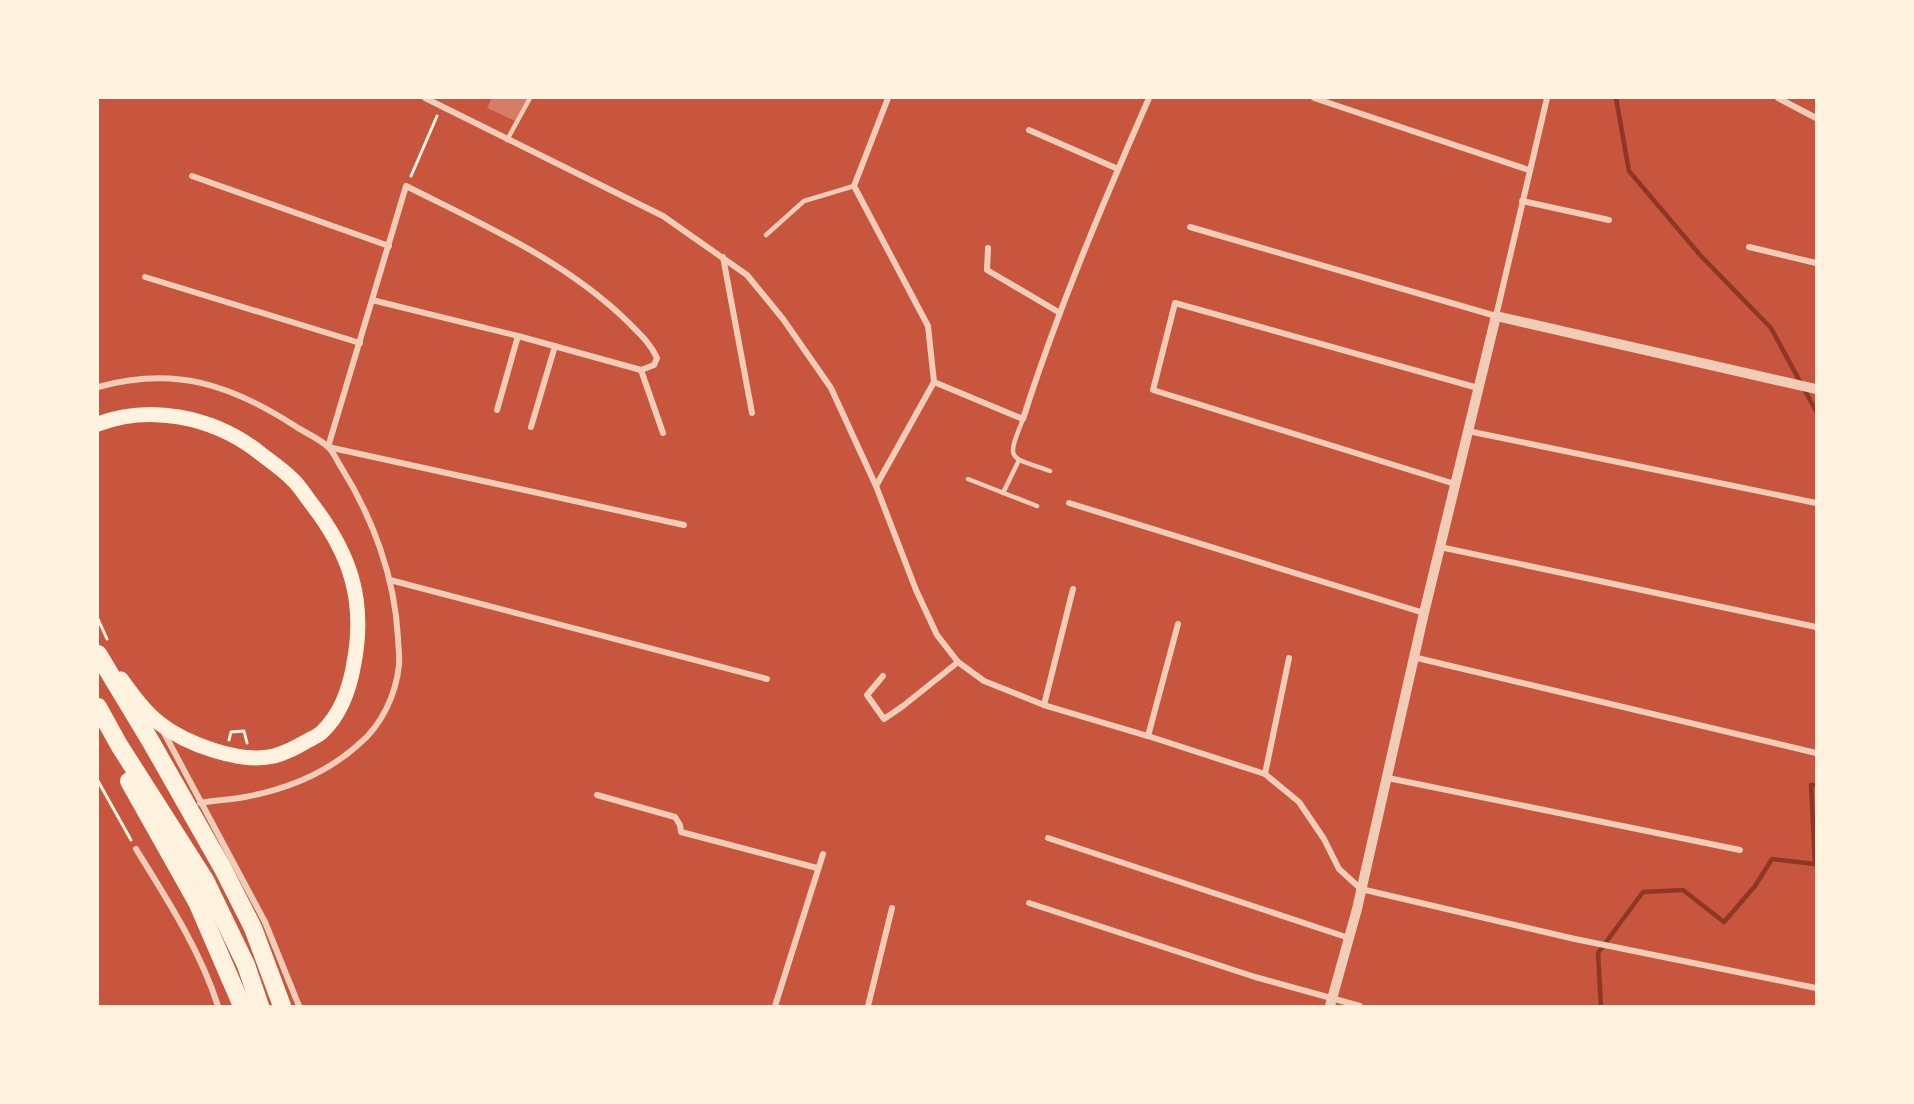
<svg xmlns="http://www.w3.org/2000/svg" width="1914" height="1104" font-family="'Work Sans',sans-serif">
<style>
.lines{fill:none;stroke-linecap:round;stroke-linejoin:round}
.stream{stroke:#8f3625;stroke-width:4.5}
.building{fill:#d67c66}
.path{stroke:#fff3e0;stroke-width:3}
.service{stroke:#f1ccb7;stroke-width:4.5}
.minor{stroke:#f1ccb7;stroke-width:6}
.tertiary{stroke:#f1ccb7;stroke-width:10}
.primary{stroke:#fff3e0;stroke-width:15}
.motorway{stroke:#fff3e0;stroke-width:18}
</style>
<rect width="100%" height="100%" fill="#c8553d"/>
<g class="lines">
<!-- stream -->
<g class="stream">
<path d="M 1616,98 L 1629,171 L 1700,255 L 1771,328 L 1816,411"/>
<path d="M 1601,1006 L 1598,953 L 1643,892 L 1683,890 L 1724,922 L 1755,886 L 1772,859 L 1815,864 L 1811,785 L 1816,785"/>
</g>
</g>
<!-- building -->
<path class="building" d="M 492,98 L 528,98 L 515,121 L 487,108 Z"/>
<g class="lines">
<!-- path -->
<g class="path">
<path d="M 411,176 L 437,116"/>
<path d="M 98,619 L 107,639"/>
<path d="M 229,740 L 231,732 L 244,731 L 247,743"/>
<path d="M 98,781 L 131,840"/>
</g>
<!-- service -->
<g class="service">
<path d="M 507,140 L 530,98"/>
<path d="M 766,235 L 804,201 L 854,186"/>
<path d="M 1023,419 C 1006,462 1008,456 1050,471"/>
<path d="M 968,479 L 1037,506"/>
<path d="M 1003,493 L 1019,460"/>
</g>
<!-- minor -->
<g class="minor">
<path d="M 425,98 L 663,216 L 747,275 L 783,319 L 831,388 L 876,486 L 916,590 L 937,635 L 958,662 L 984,681 L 1044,705 L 1148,736 L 1265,774 L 1299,802 L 1324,839 L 1339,869 L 1361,889 L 1575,939 L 1816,988"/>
<path d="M 888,98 L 854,186 L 928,326 L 934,382 L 1023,419 C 1058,309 1103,203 1149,98"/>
<path d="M 1314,98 L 1529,170"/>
<path d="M 1778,98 L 1816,118"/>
<path d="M 1029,130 L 1118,169"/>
<path d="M 192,176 L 389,246"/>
<path d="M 1522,201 L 1609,220"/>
<path d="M 1190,227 L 1496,316 L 1547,98"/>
<path d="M 1749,247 L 1816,263"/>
<path d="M 988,248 L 987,270 L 1060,313"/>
<path d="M 723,257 L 752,413"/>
<path d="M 145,277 L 360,343"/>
<path d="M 372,300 L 518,336 L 641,370 L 654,365 L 657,358 C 650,343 640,334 629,323 C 566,261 484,225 406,186 L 328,447 L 684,525"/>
<path d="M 641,370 L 663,433"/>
<path d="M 98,387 C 174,366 230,384 295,426 C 305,433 321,439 329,448 C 334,453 337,461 341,467 C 373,518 395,578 398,638 C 398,646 400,656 399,665 C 396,694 382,725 359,744 C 327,773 288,789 245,797 C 230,800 215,800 200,803"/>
<path d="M 497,410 L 518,336"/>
<path d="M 531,427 L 555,346"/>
<path d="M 1468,431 L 1816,503"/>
<path d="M 1455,484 L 1153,390 L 1175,303 L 1478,388"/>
<path d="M 876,486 L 934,382"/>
<path d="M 1069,503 L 1424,613"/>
<path d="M 1440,547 L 1816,627"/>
<path d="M 390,580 L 767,679"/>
<path d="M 1413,657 L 1816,753"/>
<path d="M 883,676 L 867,695 L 884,719 L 903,706 L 958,662"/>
<path d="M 1044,705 L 1073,589"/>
<path d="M 163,731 L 265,922 L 299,1006"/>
<path d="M 1148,736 L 1178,624"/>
<path d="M 1265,774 L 1289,658"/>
<path d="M 1388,778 L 1740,850"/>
<path d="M 597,795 L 675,817 L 680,825 L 681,832 L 817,868"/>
<path d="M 1048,838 L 1349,938"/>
<path d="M 136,849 C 167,899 200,950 218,1006"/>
<path d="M 1029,903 L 1255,977 L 1360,1006"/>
<path d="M 775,1006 L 823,854"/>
<path d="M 868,1006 L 892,908"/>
</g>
<!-- tertiary -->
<path class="tertiary" d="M 1330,1006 L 1357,909 L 1424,613 L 1496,316 L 1816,389"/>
<!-- primary -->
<path class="primary" d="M 98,424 C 150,404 212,417 256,450 C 267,459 281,468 291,478 C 299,485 305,495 311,503 C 350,553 366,600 354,663 C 350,687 341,714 322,732 C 318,736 312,738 307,741 C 297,747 285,753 274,756 C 240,764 186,744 159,723 C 144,711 132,694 121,679"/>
<!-- motorway -->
<g class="motorway">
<path d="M 98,654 L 151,742 L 222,867 L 253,928 L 282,1006"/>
<path d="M 98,707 L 119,745 L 205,880 L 246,965 L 260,1006"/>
<path d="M 129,781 L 197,902 L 242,1006"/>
</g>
</g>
<!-- border -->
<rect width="1914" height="1104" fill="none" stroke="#fff3e0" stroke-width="198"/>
</svg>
